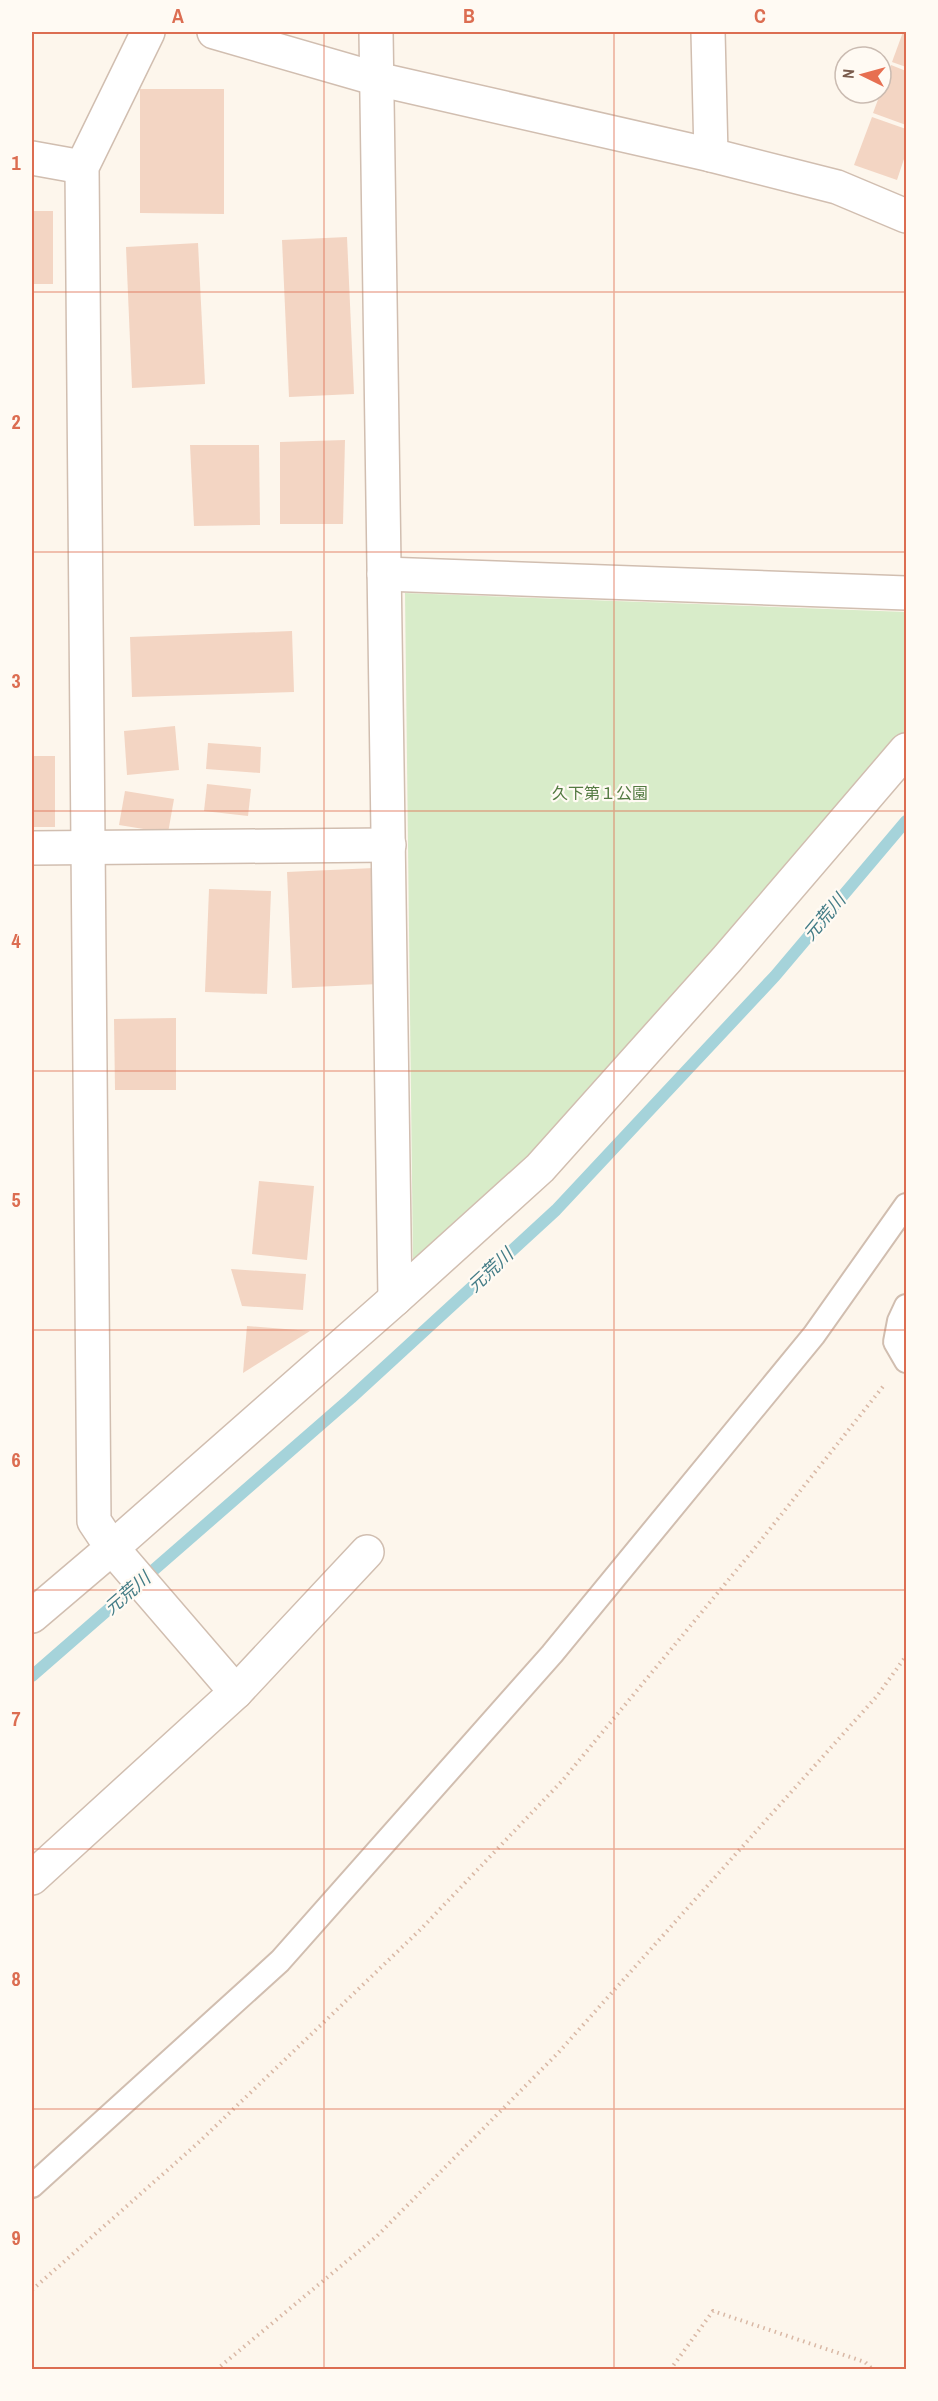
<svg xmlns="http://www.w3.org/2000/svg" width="938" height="2401" font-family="'Archivo Narrow','Noto Sans JP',sans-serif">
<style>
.green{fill:#d8ecc9}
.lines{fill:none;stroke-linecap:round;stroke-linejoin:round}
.stream{stroke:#a5d3da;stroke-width:12}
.building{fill:#f3d5c3}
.service-casing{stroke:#d1beb0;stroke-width:26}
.minor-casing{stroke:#d1beb0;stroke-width:36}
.path{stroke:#d9b8a5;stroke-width:4;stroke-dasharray:1.5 4.5;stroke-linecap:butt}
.service{stroke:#fff;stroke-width:22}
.minor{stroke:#fff;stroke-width:33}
.grid{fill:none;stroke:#dc6d51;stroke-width:1.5;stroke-opacity:0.55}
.labels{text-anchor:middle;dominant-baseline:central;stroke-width:4.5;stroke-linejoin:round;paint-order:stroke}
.park-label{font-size:16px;fill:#537a41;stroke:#fffaf3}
.water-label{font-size:18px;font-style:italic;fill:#437c86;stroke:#fffaf3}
.neatline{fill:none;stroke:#dc6d51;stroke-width:2}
.grid-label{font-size:20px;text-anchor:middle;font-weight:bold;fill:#dc6d51}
</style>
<rect width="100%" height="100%" fill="#fdf6ec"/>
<!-- green -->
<path class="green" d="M 405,593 L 906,612 L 906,729 L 894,747 L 547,1142 L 413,1264 Z"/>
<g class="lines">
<!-- stream -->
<path class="stream" d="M 32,1676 L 351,1398 L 556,1210 L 775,976 L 906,821"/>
</g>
<!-- building -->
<g class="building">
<path d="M 903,32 L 906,32 L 906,67 L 892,62 Z"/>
<path d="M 891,65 L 906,71 L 906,125 L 873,113 Z"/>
<path d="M 140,89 L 224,89 L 224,214 L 140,213 Z"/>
<path d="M 872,117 L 906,129 L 906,153 L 897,180 L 854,165 Z"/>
<rect x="32" y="211" width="21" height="73"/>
<path d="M 347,237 L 354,394 L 289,397 L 282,240 Z"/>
<path d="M 198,243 L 205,384 L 132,388 L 126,247 Z"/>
<path d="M 345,440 L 343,524 L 280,524 L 280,442 Z"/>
<path d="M 190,445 L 259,445 L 260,525 L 194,526 Z"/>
<path d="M 292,631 L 294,692 L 132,697 L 130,637 Z"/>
<path d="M 175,726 L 179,770 L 127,775 L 124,731 Z"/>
<path d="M 208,743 L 261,747 L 260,773 L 206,769 Z"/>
<rect x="32" y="756" width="23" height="71"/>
<path d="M 207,784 L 251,789 L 248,816 L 204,811 Z"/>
<path d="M 125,791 L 174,799 L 168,833 L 119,825 Z"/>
<path d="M 374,868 L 379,984 L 292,988 L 287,872 Z"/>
<path d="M 209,889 L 271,891 L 267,994 L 205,992 Z"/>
<path d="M 176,1018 L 176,1090 L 115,1090 L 114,1019 Z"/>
<path d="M 259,1181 L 314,1186 L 307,1260 L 252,1254 Z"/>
<path d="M 231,1269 L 306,1274 L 303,1310 L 242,1306 Z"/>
<path d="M 247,1326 L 310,1331 L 243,1373 Z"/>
</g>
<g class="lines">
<defs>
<g id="service">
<path d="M 906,1306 L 899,1321 L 895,1342 L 906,1361"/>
<path d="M 32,2186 L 280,1961 L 552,1654 L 814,1335 L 906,1205"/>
</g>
<g id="minor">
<path d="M 214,32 L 377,79 L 711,155 L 837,187 L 906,216"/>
<path d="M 376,32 L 395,1299"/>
<path d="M 708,32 L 711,155"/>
<path d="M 32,158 L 82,167"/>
<path d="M 384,574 L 906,593"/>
<path d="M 32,848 L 389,845"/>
<path d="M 32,1616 L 112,1548 L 94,1521 L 82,167 L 148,32"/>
<path d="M 236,1692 L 112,1548 L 395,1299 L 540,1168 L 727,959 L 906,750"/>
<path d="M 32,1878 L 236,1692 L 367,1552"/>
</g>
</defs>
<!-- service casing -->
<use href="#service" class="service-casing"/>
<!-- minor casing -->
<use href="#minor" class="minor-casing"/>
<!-- path -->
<g class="path">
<path d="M 32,2290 L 198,2143 L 422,1928 L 562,1781 L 754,1549 L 885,1384"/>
<path d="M 216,2370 L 377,2236 L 558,2053 L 877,1696 L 906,1656"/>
<path d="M 670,2370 L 713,2311 L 865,2362 L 873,2370"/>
</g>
<!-- service -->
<use href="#service" class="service"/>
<!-- minor -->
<use href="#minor" class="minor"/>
</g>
<!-- grid -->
<path class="grid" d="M 324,32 L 324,2370M 614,32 L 614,2370M 32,292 L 906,292M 32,552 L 906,552M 32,811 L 906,811M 32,1071 L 906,1071M 32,1330 L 906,1330M 32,1590 L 906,1590M 32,1849 L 906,1849M 32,2109 L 906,2109"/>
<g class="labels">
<!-- park labels -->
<g class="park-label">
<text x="600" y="793">久下第１公園</text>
</g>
<!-- water labels -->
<g class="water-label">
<text transform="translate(824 917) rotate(-50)">元荒川</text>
<text transform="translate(490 1270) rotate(-43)">元荒川</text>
<text transform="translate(127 1593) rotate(-41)">元荒川</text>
</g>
</g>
<!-- border -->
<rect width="938" height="2401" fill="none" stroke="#fffaf3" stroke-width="66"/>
<!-- north arrow -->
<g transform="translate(863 75) rotate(275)"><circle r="28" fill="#fffaf3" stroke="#cabbb1" stroke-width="1.5"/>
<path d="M0-4.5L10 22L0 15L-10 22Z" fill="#e76f51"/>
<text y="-9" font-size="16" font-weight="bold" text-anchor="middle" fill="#7a5c4d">N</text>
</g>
<rect x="33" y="33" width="872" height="2335" class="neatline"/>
<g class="grid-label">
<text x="178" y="23">A</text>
<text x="469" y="23">B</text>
<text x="760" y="23">C</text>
<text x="16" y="170">1</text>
<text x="16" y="429">2</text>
<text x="16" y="688">3</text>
<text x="16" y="948">4</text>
<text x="16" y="1207">5</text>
<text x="16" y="1467">6</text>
<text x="16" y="1726">7</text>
<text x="16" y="1986">8</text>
<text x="16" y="2245">9</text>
</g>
</svg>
